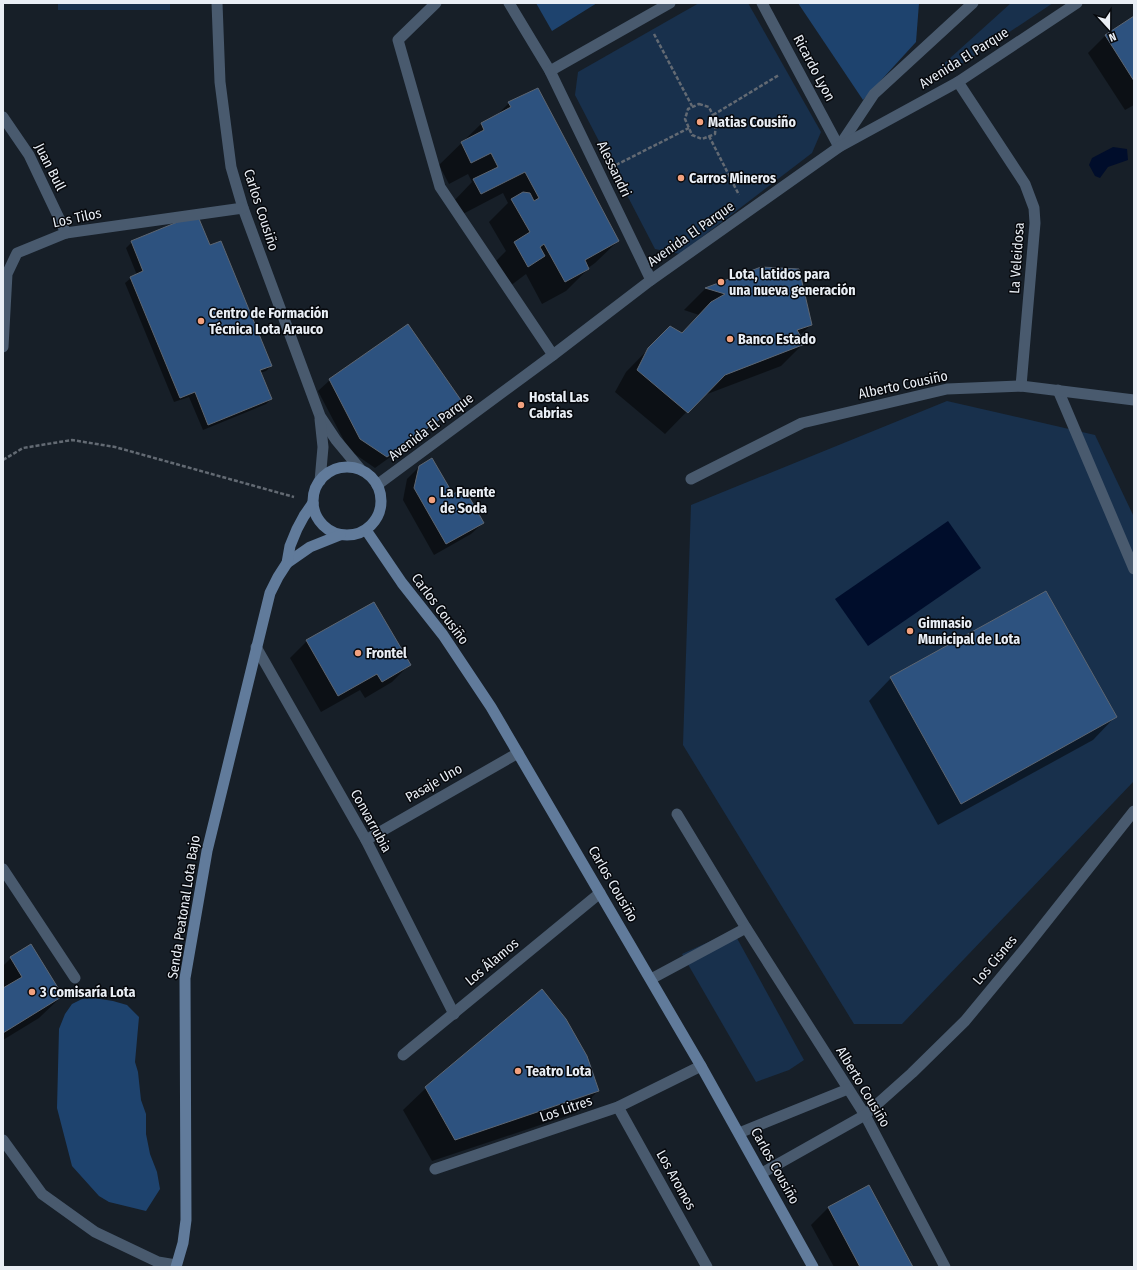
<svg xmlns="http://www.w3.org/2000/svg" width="1137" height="1270" font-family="'Fira Sans Condensed',sans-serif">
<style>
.green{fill:#18304c}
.forest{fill:#1e436e}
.water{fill:#000d2b}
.shadow{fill:#0007;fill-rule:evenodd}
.building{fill:#2d527f;stroke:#5d6672}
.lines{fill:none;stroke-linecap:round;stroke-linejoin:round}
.path{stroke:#636a73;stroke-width:2.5;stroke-dasharray:4 2;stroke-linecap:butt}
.service{stroke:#495a6e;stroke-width:11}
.minor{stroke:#495a6e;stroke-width:11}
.secondary{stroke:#617b9b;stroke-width:11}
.poi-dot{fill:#f2a17e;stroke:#06080c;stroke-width:1.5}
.labels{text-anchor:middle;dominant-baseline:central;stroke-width:3;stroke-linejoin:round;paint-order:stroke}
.street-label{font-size:14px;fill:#e9eef5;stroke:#06080c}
.poi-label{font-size:14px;font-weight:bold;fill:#e9eef5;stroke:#06080c;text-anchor:start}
</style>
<rect width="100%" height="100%" fill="#171f28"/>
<!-- green -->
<g class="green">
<rect x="58" y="3" width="112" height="7"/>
<path d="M 699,3 L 748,3 L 821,132 L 812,153 L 680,254 L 655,249 L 575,95 L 578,72 Z"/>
<path d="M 1011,3 L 1053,3 L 942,77 L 938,69 Z"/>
<path d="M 947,401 L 1095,435 L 1134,517 L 1134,781 L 902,1024 L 854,1024 L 683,745 L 691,505 Z"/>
<path d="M 733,931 L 804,1060 L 789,1070 L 756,1082 L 682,954 Z"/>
</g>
<!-- forest -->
<g class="forest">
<path d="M 536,3 L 597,3 L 552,31 Z"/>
<path d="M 798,3 L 919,3 L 916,42 L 863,100 Z"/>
<path d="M 94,998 L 113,1001 L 127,1005 L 139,1017 L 135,1062 L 138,1072 L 141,1100 L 146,1114 L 146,1134 L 150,1154 L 157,1172 L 160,1189 L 146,1211 L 109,1202 L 99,1196 L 72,1166 L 57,1108 L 59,1029 L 65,1014 L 72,1004 L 82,999 Z"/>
</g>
<!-- water -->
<g class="water">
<path d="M 1113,147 L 1127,149 L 1128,160 L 1108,167 L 1100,178 L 1095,176 L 1089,165 L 1092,158 Z"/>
<path d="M 948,521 L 981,568 L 868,646 L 835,599 Z"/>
</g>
<!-- shadow -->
<g class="shadow">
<path d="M 1134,17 L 1134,105 L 1125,110 L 1088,53 L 1105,36 Z"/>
<path d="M 509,103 L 618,241 L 595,263 L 588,268 L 588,269 L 566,291 L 542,304 L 526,274 L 506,289 L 492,265 L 506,251 L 489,222 L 508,203 L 503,193 L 459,216 L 452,203 L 472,182 L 468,174 L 449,184 L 439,165 L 481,124 L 496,116 Z"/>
<path d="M 132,242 L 210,247 L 271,366 L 266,371 L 260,373 L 271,399 L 266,404 L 203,430 L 189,397 L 174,402 L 125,283 L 131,278 L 137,275 L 126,248 ZM 266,367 L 266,369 L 256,373 L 255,371 Z"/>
<path d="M 761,268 L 811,325 L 799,336 L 803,344 L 781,366 L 702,396 L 665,434 L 615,392 L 626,372 L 670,327 L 681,334 L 699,315 L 684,310 L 705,289 Z"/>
<path d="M 330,380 L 462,403 L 450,414 L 375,468 L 349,450 L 318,391 Z"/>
<path d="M 419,467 L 483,523 L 471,534 L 434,555 L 403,500 L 407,479 Z"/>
<path d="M 307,641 L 409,665 L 392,682 L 365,698 L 360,690 L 321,712 L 290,658 Z"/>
<path d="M 891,678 L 1115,717 L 1093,740 L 938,825 L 869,701 Z"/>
<path d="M 11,958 L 62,996 L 39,1018 L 3,1040 L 3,966 Z"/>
<path d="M 426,1088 L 598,1091 L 576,1113 L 432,1161 L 403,1110 Z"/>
<path d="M 828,1208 L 912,1267 L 834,1267 L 811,1225 Z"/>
</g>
<!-- building -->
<g class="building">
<path d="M 1134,16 L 1134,81 L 1105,35 Z"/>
<path d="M 538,88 L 619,241 L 585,260 L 589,269 L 565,282 L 544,244 L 540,247 L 545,256 L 528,267 L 514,242 L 530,232 L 511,199 L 523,192 L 530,193 L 534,201 L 539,198 L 525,172 L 481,194 L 473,179 L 498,167 L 491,153 L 471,163 L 461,142 L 484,130 L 481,123 L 511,107 L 508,102 Z"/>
<path d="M 197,214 L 210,245 L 221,241 L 272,366 L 260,370 L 272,399 L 208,425 L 195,392 L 180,398 L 130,277 L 143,271 L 131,241 Z"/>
<path d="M 761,267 L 799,269 L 812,325 L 797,330 L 805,344 L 725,375 L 688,413 L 637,370 L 648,348 L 670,326 L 682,333 L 711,302 L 725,294 L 705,288 Z"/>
<path d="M 408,324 L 463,403 L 387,457 L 360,439 L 329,379 Z"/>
<path d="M 432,458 L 453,494 L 464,488 L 484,523 L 446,544 L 414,488 L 419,466 Z"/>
<path d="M 1046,591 L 1117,717 L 961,804 L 890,677 Z"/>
<path d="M 374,602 L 411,665 L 382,682 L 377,674 L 338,696 L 306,640 Z"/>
<path d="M 31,944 L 63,996 L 3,1033 L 3,988 L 22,977 L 10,957 Z"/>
<path d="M 542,989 L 566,1019 L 587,1056 L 599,1091 L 455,1140 L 425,1087 Z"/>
<path d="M 869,1185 L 913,1267 L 860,1267 L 828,1207 Z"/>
</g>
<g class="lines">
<!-- path -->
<g class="path">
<path d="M 654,34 L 692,106"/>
<path d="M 699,104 L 709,107 L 716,122 L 715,134 L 702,139 L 692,135 L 685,119 L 688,109 Z"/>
<path d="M 713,115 L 779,75"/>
<path d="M 709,136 L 739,195"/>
<path d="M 616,165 L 689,128"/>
<path d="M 3,460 L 23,448 L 72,440 L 115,447 L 294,497"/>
</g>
<!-- service -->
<g class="service">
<path d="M 3,869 L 75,978"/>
<path d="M 3,1140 L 42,1194 L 95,1232 L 158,1262 L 176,1265"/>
</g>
<!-- minor -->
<g class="minor">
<path d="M 217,3 L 220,82 L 231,167 L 243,208 L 320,416 L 336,440 L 361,470"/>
<path d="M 436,3 L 398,40 L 440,187 L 553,355"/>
<path d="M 509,3 L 550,71 L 651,280"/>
<path d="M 762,3 L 839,147"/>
<path d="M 550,71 L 670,3"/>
<path d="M 958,82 L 1025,184 L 1034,208 L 1035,223 L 1021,386"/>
<path d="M 3,117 L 29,155 L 66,233"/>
<path d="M 840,145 L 874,94 L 973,3"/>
<path d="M 3,347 L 7,274 L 17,253 L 66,233 L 243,208"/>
<path d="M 1058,390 L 1134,569"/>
<path d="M 691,479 L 802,423 L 947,389 L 1021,386 L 1134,400"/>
<path d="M 320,481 L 323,447 L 320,419"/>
<path d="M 377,485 L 553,355 L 651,280 L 839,147 L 958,82 L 1077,3"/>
<path d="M 256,647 L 366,840 L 454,1014"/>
<path d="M 677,814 L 746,928"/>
<path d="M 366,840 L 518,753"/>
<path d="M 651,979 L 746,928 L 865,1115 L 945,1267"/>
<path d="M 403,1055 L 600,893"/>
<path d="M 618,1107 L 707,1267"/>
<path d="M 739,1133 L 848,1089"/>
<path d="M 435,1169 L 618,1107 L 701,1066"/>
<path d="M 762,1173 L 865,1115 L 912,1073 L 965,1021 L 1027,946 L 1134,811"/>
</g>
<!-- secondary -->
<g class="secondary">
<circle cx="347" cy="501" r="34"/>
<path d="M 366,530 L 402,583 L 443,635 L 491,707 L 701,1066 L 813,1267"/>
<path d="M 287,563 L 310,547 L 340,535"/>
<path d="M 176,1267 L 183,1243 L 186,1220 L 185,978 L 207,851 L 270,593 L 278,577 L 287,563 L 290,546 L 297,529 L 304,516 L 313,503"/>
</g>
</g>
<!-- markers -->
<g class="poi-dot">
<circle cx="700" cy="122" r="4"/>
<circle cx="681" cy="178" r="4"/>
<circle cx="721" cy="282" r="4"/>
<circle cx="201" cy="321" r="4"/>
<circle cx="730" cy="339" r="4"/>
<circle cx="521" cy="405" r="4"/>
<circle cx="432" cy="500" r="4"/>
<circle cx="910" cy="631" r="4"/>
<circle cx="358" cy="653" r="4"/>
<circle cx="32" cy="992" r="4"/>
<circle cx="518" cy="1071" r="4"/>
</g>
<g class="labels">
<!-- street labels -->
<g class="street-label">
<text transform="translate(964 58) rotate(-32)">Avenida El Parque</text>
<text transform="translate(814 68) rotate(62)">Ricardo Lyon</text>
<text transform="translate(50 167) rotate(63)">Juan Bull</text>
<text transform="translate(614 169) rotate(64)">Alessandri</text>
<text transform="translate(261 210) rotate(72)">Carlos Cousiño</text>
<text transform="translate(77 218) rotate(-12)">Los Tilos</text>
<text transform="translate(691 234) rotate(-35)">Avenida El Parque</text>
<text transform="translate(1017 258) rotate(-86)">La Veleidosa</text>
<text transform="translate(903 385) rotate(-12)">Alberto Cousiño</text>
<text transform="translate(431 427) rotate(-37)">Avenida El Parque</text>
<text transform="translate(440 609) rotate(53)">Carlos Cousiño</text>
<text transform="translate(434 783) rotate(-30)">Pasaje Uno</text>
<text transform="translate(371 821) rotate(61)">Convarrubia</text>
<text transform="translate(613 884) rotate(60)">Carlos Cousiño</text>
<text transform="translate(184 907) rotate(-81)">Senda Peatonal Lota Bajo</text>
<text transform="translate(995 960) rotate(-50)">Los Cisnes</text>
<text transform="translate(492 962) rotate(-40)">Los Álamos</text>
<text transform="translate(863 1087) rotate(59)">Alberto Cousiño</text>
<text transform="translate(566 1109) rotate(-19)">Los Litres</text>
<text transform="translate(775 1166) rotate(61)">Carlos Cousiño</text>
<text transform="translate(676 1180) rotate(61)">Los Aromos</text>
</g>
<!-- poi labels -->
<g class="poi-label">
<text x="708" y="122">Matias Cousiño</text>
<text x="689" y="178">Carros Mineros</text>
<text x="729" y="274">Lota, latidos para<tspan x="729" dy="16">una nueva generación</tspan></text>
<text x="209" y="313">Centro de Formación<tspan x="209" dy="16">Técnica Lota Arauco</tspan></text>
<text x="738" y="339">Banco Estado</text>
<text x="529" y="397">Hostal Las<tspan x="529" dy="16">Cabrias</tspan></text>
<text x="440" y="492">La Fuente<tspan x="440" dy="16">de Soda</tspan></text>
<text x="918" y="623">Gimnasio<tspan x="918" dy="16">Municipal de Lota</tspan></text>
<text x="366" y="653">Frontel</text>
<text x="40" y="992">3 Comisaría Lota</text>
<text x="526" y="1071">Teatro Lota</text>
</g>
</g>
<!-- border -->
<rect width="1137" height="1270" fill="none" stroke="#e9eef5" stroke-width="8"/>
<!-- north arrow -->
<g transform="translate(1109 28) rotate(159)" stroke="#06080c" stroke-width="3" paint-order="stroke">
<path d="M0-3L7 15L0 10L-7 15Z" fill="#e9eef5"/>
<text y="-6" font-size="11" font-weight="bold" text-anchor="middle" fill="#e9eef5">N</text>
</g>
</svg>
